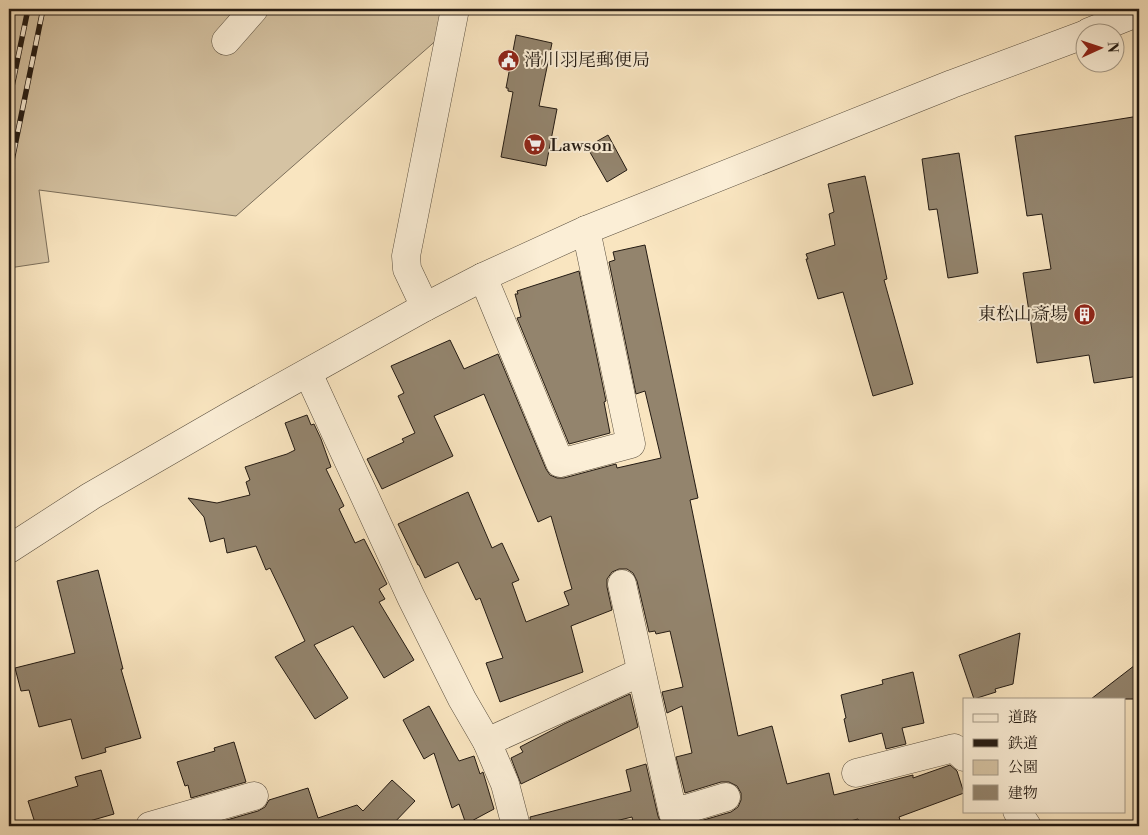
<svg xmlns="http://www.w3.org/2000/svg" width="1148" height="835" font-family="'Libre Bodoni','Noto Serif JP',serif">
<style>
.green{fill:#d5c3a3;stroke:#7c6f5b}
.building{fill:#93846d;stroke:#241b13}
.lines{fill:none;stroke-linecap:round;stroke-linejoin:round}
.minor-casing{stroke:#594e3e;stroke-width:29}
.minor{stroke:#fbeed6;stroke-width:28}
.rail-casing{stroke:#241b13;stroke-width:5.5}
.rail{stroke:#fbeed6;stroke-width:4;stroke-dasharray:11;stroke-linecap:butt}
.labels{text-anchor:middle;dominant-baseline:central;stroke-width:4;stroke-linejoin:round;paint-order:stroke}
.poi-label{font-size:18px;fill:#241b13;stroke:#fbeed6;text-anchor:start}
</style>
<rect width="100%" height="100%" fill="#f9e5c0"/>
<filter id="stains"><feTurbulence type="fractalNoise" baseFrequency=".004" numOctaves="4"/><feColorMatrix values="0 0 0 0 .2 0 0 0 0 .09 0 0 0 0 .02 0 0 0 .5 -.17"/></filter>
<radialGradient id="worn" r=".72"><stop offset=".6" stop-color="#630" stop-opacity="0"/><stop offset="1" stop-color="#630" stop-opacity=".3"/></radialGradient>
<!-- green -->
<path class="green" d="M 9,9 L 472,9 L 236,216 L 39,190 L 49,262 L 9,268 Z"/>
<!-- building -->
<g class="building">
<path d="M 516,35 L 552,43 L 539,106 L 557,109 L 546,166 L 501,157 L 513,92 L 508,91 L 508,88 L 506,88 Z"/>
<path d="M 1139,116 L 1139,376 L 1094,383 L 1089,355 L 1037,363 L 1023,273 L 1051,269 L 1042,214 L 1027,216 L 1015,136 Z"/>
<path d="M 608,135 L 627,170 L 607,182 L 587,147 Z"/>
<path d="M 959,153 L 978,273 L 948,278 L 937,209 L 929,210 L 922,159 Z"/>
<path d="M 865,176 L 887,279 L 884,280 L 913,384 L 873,396 L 843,292 L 818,299 L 806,259 L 808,259 L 806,254 L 835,245 L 829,214 L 834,212 L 828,184 Z"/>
<path d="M 645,245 L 698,498 L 690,500 L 738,736 L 772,726 L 787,784 L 829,773 L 834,795 L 913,775 L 913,778 L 950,765 L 957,771 L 964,793 L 899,817 L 900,820 L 880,826 L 860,826 L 858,819 L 831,826 L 683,826 L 731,812 L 738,807 L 741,800 L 741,793 L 737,786 L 729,782 L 721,782 L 685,793 L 676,757 L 692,753 L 682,706 L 667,713 L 662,692 L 683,687 L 670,631 L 656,634 L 655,631 L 649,632 L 637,581 L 633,573 L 627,569 L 619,569 L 612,572 L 607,579 L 607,587 L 612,610 L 571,626 L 583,672 L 500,702 L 486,663 L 503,658 L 480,598 L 476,600 L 458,562 L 425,578 L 419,565 L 418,565 L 398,524 L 468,492 L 492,548 L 502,543 L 519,580 L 512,583 L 526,622 L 569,605 L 564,592 L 572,589 L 551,516 L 538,522 L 484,394 L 434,416 L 453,456 L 382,489 L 367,459 L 404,442 L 402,439 L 415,433 L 398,396 L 404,393 L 391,366 L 450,340 L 464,369 L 498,354 L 546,469 L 550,475 L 557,478 L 564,478 L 616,464 L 617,468 L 661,458 L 645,391 L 636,394 L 609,262 L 615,260 L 613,252 Z"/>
<path d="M 579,271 L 606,401 L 604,402 L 610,433 L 569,444 L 517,318 L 521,317 L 515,294 L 518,294 L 517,291 Z"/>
<path d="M 307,415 L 311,425 L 314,424 L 321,439 L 331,467 L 326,469 L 344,506 L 339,509 L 355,543 L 364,539 L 387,584 L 379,589 L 385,599 L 379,602 L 414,660 L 384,678 L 353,626 L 314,645 L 348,698 L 315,719 L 275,657 L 305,641 L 270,568 L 266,570 L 256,546 L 227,553 L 224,538 L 210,542 L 204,517 L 188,498 L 217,503 L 250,495 L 246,482 L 250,480 L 245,467 L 287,454 L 295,450 L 285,423 Z"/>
<path d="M 98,570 L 123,669 L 121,669 L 141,738 L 105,748 L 106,752 L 82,759 L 71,719 L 39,727 L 29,690 L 21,691 L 15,668 L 75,653 L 57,581 Z"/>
<path d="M 1020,633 L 1013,684 L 995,689 L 996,692 L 974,699 L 959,655 Z"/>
<path d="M 1139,662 L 1139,699 L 1091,699 Z"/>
<path d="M 913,672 L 924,723 L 902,728 L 906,744 L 886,749 L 882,733 L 849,742 L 844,719 L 846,718 L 841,695 L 883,684 L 882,680 Z"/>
<path d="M 630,694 L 638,727 L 521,784 L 511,758 L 523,752 L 520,747 L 564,724 Z"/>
<path d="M 429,706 L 459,761 L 474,756 L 480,774 L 483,772 L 494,809 L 466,824 L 459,804 L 452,808 L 434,753 L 424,759 L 403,720 Z"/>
<path d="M 234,742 L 246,782 L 191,798 L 188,785 L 185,786 L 177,762 L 215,751 L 214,748 Z"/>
<path d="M 646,764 L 658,816 L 661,823 L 666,826 L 634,826 L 632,817 L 595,826 L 531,826 L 530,817 L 631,791 L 626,770 Z"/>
<path d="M 101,770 L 114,814 L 72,826 L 36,826 L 28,801 L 78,786 L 75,777 Z"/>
<path d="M 392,780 L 415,801 L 391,826 L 206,826 L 258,811 L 265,807 L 269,800 L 308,788 L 318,818 L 357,805 L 363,811 Z"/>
</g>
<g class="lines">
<defs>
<g id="minor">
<path d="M 1089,32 L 1139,12"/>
<path d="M 226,41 L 254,9"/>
<path d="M 483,277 L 560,463 L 631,444 L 586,230"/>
<path d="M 425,307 L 407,269 L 406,256 L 455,9"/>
<path d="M 308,373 L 411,597 L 462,699 L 487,742 L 505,784 L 516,826"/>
<path d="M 9,549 L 91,496 L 233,414 L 425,307 L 483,277 L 586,230 L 952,84 L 1086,34"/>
<path d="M 622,584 L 673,813 L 726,797"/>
<path d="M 487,742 L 641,672"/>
<path d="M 856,773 L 954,748 L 964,757"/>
<path d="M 1017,811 L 1027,826"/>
<path d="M 150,826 L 254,796"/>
</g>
</defs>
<!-- minor casing -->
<use href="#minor" class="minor-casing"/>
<!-- minor -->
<use href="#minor" class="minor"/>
<defs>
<g id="rail">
<path d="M 9,101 L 28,9"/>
<path d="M 9,175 L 43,9"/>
</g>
</defs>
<!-- rail casing -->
<use href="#rail" class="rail-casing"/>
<!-- rail -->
<use href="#rail" class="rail"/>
</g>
<!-- icons -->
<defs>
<symbol id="civic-disc" viewBox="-11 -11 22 22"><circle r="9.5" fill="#8f2418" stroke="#fbeed6"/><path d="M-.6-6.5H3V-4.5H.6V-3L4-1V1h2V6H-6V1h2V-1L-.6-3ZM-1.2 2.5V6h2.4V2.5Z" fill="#fff"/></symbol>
<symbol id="supermarket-disc" viewBox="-11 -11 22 22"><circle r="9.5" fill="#8f2418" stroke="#fbeed6"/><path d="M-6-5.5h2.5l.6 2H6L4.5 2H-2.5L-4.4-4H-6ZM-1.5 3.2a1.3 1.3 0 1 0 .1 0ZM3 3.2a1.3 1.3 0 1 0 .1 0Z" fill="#fff"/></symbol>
<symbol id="building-disc" viewBox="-11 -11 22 22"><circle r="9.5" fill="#8f2418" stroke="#fbeed6"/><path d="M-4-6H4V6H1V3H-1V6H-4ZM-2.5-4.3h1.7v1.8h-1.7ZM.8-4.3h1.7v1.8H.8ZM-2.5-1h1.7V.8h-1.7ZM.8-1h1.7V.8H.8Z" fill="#fff"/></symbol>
</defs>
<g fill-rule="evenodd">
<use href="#civic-disc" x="496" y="48" width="25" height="25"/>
<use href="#supermarket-disc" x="522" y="132" width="25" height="25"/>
<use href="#building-disc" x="1072" y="302" width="25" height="25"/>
</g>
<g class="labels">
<!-- poi labels -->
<g class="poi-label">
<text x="524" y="60">滑川羽尾郵便局</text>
<text x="550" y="145">Lawson</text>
<text x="1068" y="314" text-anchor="end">東松山斎場</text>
</g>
</g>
<!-- margin -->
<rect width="1148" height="835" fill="none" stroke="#f9e5c0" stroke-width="30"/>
<rect x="10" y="10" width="1128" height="815" fill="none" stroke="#241b13" stroke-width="2.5"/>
<rect x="15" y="15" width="1118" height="805" fill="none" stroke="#241b13"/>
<!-- legend -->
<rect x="963" y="698" width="162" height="115" fill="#fbeed6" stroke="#a59a88"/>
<rect x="973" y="714" width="25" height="8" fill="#fbeed6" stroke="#a59a88"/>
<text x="1008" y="722" font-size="15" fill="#241b13">道路</text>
<rect x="973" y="739" width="25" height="8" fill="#241b13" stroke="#a59a88"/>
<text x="1008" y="748" font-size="15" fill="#241b13">鉄道</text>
<rect x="973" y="760" width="25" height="15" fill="#d5c3a3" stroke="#a59a88"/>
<text x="1008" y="772" font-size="15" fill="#241b13">公園</text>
<rect x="973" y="785" width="25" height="15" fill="#93846d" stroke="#a59a88"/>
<text x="1008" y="798" font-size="15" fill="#241b13">建物</text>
<!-- north arrow -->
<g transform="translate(1100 48) rotate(87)"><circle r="24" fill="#fbeed6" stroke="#a59a88"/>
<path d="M0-4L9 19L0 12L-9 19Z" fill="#8f2418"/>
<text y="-8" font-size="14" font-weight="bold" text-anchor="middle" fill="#241b13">N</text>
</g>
<rect width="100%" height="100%" filter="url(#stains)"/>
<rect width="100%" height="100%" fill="url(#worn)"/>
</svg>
